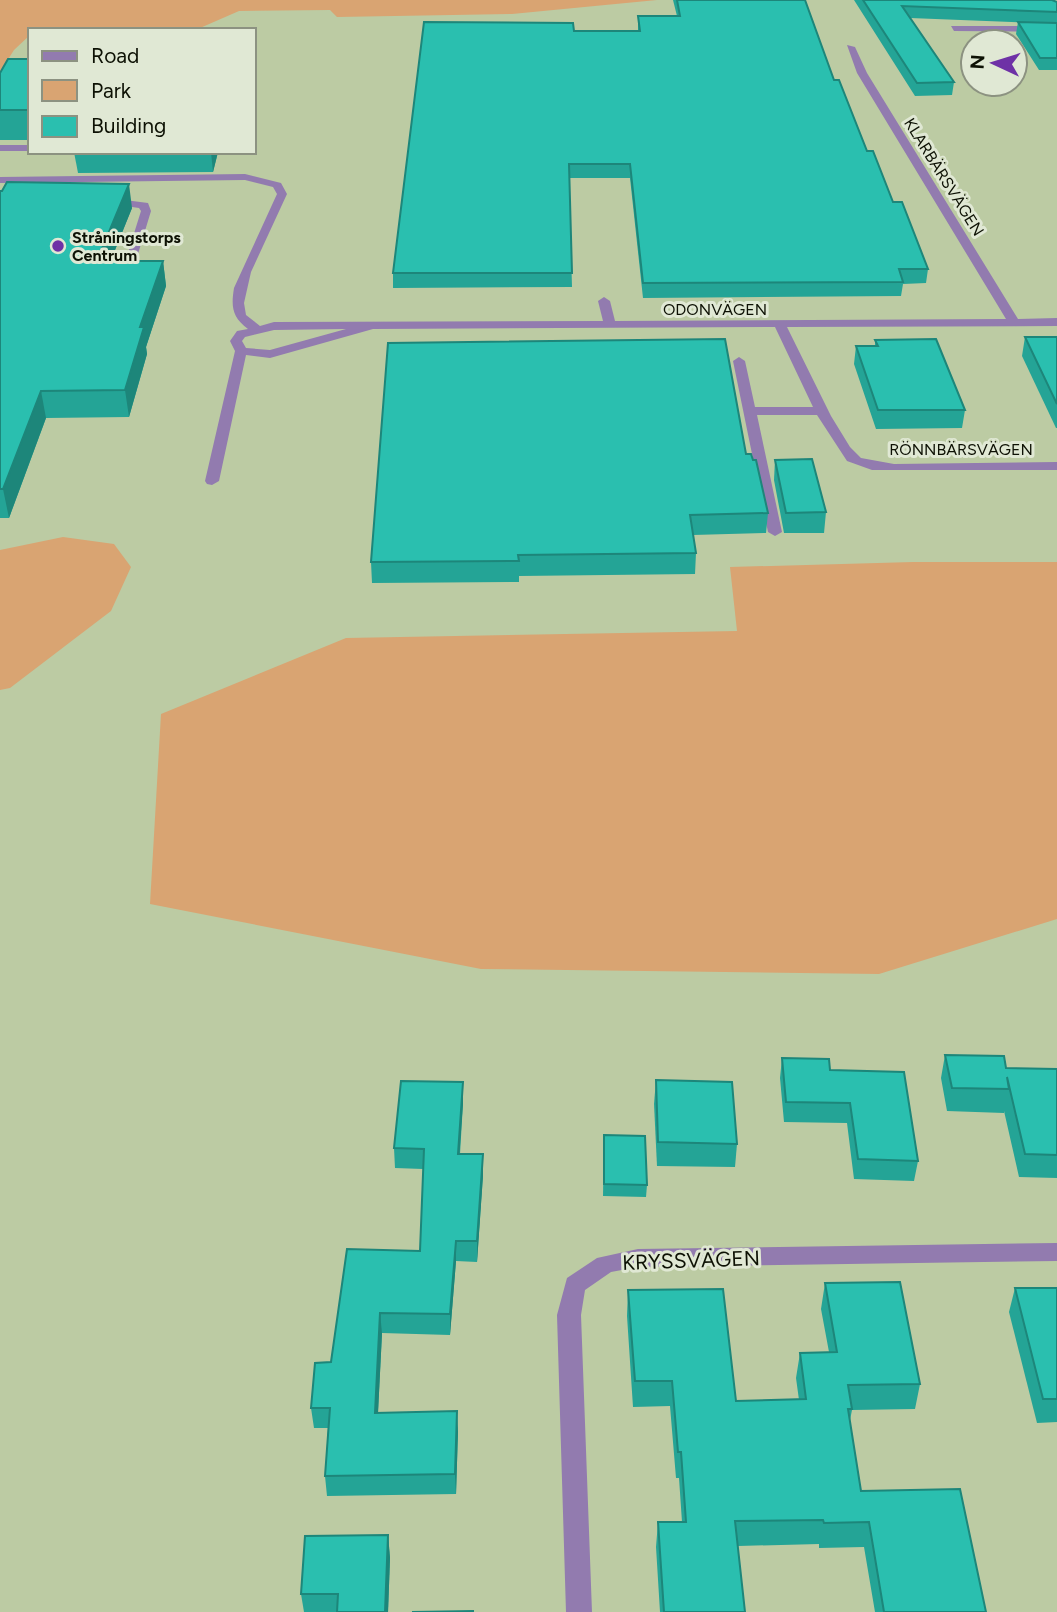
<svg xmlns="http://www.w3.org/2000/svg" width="1057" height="1612" font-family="Figtree,sans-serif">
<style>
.green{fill:#d9a472}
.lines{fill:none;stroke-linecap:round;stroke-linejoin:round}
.minor{fill:#927baf;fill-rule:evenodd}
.wall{fill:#24a496}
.shaded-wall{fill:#1d867a}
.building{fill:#2abfaf;stroke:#1d867a;stroke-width:2}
.poi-dot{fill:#6e31a6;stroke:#e0e8d4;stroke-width:2.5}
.labels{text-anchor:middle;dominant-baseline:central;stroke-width:6;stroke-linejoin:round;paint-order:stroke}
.far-street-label{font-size:16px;fill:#0d1104;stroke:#e0e8d4}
.far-poi-label{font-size:16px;font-weight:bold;fill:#0d1104;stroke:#e0e8d4;text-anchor:start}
.near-street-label{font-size:21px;fill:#0d1104;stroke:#e0e8d4}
</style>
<rect width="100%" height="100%" fill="#bccba3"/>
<!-- green -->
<g class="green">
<path d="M 0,0 L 657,0 L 512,14 L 337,17 L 330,10 L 239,11 L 200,28 L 68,27 L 30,30 L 30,35 L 14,50 L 0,72 Z"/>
<path d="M 63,537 L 114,544 L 131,567 L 111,611 L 10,688 L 0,690 L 0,550 Z"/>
<path d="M 913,562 L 1057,562 L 1057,919 L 879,974 L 481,969 L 150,904 L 161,714 L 346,638 L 737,631 L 730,567 Z"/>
</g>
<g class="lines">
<!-- minor -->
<g class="minor">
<path d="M 951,26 L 1057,26 L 1057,32 L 954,31 Z"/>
<path d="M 847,45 L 855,47 L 867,73 L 1018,319 L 1057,318 L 1057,326 L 787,327 L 831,416 L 850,447 L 861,458 L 894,464 L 1057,462 L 1057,470 L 872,470 L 847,461 L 817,415 L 757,415 L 782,532 L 775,536 L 768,532 L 733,361 L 739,357 L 745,361 L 755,407 L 813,407 L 775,327 L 373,329 L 270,358 L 246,355 L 219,481 L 212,485 L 207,484 L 205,481 L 235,351 L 230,341 L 237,331 L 248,329 C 232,317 231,307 234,288 L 277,194 L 273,187 L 245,180 L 0,183 L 0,177 L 245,174 L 281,183 L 287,194 L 251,272 L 244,303 L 246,315 L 260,326 L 274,322 L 603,321 L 598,301 L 604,297 L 610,301 L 615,321 L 1006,319 L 857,73 ZM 346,329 L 270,350 L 246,348 L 242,341 L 245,337 L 274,330 Z"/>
<rect x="0" y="145" width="30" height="6"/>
<path d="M 109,198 L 148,203 L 151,211 L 131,277 L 121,275 L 141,211 L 139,208 L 105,203 L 104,201 Z"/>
<path d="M 1057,1243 L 1057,1261 L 638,1267 L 611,1272 L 585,1290 L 581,1315 L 592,1612 L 566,1612 L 557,1315 L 567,1278 L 597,1258 L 638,1249 Z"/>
</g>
</g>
<!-- wall -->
<g class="wall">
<path d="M 673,0 L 805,0 L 834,80 L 867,151 L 928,269 L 926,283 L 903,284 L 901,296 L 643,298 L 630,178 L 569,178 L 572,287 L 393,288 L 393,273 L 574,31 L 638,31 L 638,16 L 677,16 Z"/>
<path d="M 854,0 L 1052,0 L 1057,2 L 1057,70 L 1039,70 L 1016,34 L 1018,22 L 1040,23 L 910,18 L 954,82 L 952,95 L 915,96 Z"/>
<path d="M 30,59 L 30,140 L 0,140 L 0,73 Z"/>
<path d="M 74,152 L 218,152 L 213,172 L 78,173 Z"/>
<path d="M 0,191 L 132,208 L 113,255 L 114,261 L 163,261 L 166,286 L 146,347 L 147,354 L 129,417 L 46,418 L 9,518 L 0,518 Z"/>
<path d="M 1025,337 L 1057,337 L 1057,428 L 1056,428 L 1022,356 Z"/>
<path d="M 875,340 L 965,410 L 962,428 L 876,429 L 854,364 L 856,346 L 875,346 Z"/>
<path d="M 746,454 L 768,513 L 766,533 L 693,535 L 696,553 L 695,574 L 519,576 L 519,582 L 372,583 L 371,562 Z"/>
<path d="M 775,460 L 826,512 L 824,533 L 784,533 L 774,480 Z"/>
<path d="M 945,1055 L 1006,1068 L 1057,1069 L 1057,1178 L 1019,1177 L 1004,1111 L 1004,1113 L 947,1111 L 941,1078 Z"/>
<path d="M 782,1058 L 830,1070 L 918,1161 L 914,1181 L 854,1179 L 847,1123 L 784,1122 L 780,1078 Z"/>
<path d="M 656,1080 L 737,1144 L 735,1167 L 657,1166 L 654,1104 Z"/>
<path d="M 463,1103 L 460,1154 L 483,1154 L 483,1175 L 477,1262 L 456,1261 L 450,1335 L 382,1333 L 378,1412 L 458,1431 L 456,1494 L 327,1496 L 325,1476 L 328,1428 L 314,1428 L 311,1408 L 331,1362 L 420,1251 L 423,1169 L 395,1168 L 394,1148 Z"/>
<path d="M 604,1135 L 647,1185 L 646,1197 L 603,1196 Z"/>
<path d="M 825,1283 L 920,1384 L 915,1409 L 852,1410 L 850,1420 L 861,1491 L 986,1612 L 875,1612 L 864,1547 L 819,1548 L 819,1544 L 738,1546 L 745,1612 L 660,1612 L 656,1547 L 658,1522 L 682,1522 L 679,1478 L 676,1478 L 670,1406 L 633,1407 L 627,1316 L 628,1290 L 736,1401 L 799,1400 L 796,1378 L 800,1353 L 829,1352 L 821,1309 Z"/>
<path d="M 1015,1288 L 1057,1288 L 1057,1422 L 1037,1423 L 1009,1312 Z"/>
<path d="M 388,1535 L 390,1558 L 388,1612 L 304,1612 L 301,1594 Z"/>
</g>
<!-- shaded-wall -->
<g class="shaded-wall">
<path d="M 211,152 L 218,152 L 213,172 Z"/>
<path d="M 129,184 L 132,208 L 113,255 L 116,277 L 101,251 Z"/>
<path d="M 163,261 L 166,286 L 146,347 L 147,354 L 129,417 L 125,390 L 140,327 Z"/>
<path d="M 41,391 L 46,418 L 9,518 L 3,489 Z"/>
<path d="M 463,1082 L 463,1103 L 458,1174 L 458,1154 Z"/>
<path d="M 483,1154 L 483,1175 L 477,1262 L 477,1241 Z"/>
<path d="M 456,1241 L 456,1261 L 450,1335 L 450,1314 Z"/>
<path d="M 380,1313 L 382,1333 L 377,1433 L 375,1413 Z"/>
<path d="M 457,1411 L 458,1431 L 456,1494 L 455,1474 Z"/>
<path d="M 388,1535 L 390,1558 L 388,1612 L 385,1612 Z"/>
</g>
<!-- building -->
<g class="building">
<path d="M 677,0 L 805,0 L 834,80 L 839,80 L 867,151 L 873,151 L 893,202 L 902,202 L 928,269 L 899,269 L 903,282 L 643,283 L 630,164 L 569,164 L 572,273 L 393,273 L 424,22 L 573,23 L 574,31 L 640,31 L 638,16 L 680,16 Z"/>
<path d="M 863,0 L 1052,0 L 1057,2 L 1057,12 L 902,6 L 954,82 L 917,83 Z"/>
<path d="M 1018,22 L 1057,23 L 1057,58 L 1040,58 Z"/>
<path d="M 8,59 L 30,59 L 30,110 L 0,110 L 0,73 Z"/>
<path d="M 7,182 L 129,184 L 101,251 L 113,251 L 109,261 L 163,261 L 140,327 L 144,327 L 125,390 L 41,391 L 3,489 L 0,489 L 0,191 L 2,191 Z"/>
<path d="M 1025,337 L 1057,337 L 1057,404 Z"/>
<path d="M 725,339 L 746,454 L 751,454 L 753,460 L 756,460 L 768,513 L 690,515 L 696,553 L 518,555 L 519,561 L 371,562 L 388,343 Z"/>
<path d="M 936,339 L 965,410 L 878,410 L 856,346 L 878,346 L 875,340 Z"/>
<path d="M 812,459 L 826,512 L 786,513 L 775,460 Z"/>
<path d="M 945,1055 L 1004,1056 L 1006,1068 L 1057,1069 L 1057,1155 L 1025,1154 L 1007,1077 L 1009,1089 L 952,1088 Z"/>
<path d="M 782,1058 L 829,1059 L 830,1070 L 904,1072 L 918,1161 L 858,1159 L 850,1103 L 786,1102 Z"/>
<path d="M 656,1080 L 732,1082 L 737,1144 L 658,1142 Z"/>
<path d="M 401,1081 L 463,1082 L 458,1154 L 483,1154 L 477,1241 L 456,1241 L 450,1314 L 380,1313 L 375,1413 L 457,1411 L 455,1474 L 325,1476 L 330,1408 L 311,1408 L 315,1363 L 331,1362 L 347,1249 L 420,1251 L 424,1149 L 394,1148 Z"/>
<path d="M 604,1135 L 645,1136 L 647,1185 L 604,1184 Z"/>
<path d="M 900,1282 L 920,1384 L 848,1385 L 852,1409 L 848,1409 L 861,1491 L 960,1489 L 986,1612 L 884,1612 L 869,1522 L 824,1523 L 823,1520 L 735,1521 L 745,1612 L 664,1612 L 658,1522 L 686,1522 L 681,1452 L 678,1452 L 672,1381 L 635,1381 L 628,1290 L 723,1289 L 736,1401 L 806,1399 L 800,1353 L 837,1352 L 825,1283 Z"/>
<path d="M 1015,1288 L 1057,1288 L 1057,1399 L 1043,1399 Z"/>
<path d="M 388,1535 L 385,1612 L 337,1612 L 338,1594 L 301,1594 L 305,1536 Z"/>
<path d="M 473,1611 L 473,1612 L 412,1612 Z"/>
</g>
<!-- markers -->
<circle class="poi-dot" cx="58" cy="246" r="7"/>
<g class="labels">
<!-- far-street labels -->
<g class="far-street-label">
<text transform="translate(944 177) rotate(58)">KLARBÄRSVÄGEN</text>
<text x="715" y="309">ODONVÄGEN</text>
<text x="961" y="449">RÖNNBÄRSVÄGEN</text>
</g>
<!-- far-poi labels -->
<g class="far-poi-label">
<text x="72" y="237">Stråningstorps<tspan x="72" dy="18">Centrum</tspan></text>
</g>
<!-- near-street labels -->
<g class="near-street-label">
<text transform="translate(691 1260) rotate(-2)">KRYSSVÄGEN</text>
</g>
</g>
<!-- legend -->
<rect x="28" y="28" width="228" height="126" fill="#e0e8d4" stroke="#8c9281" stroke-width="2"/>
<rect x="42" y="51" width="35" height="10" fill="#927baf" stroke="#8c9281" stroke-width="2"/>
<text x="91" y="63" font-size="21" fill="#0d1104">Road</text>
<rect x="42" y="80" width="35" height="21" fill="#d9a472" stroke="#8c9281" stroke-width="2"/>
<text x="91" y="98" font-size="21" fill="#0d1104">Park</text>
<rect x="42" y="116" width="35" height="21" fill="#2abfaf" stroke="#8c9281" stroke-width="2"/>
<text x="91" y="133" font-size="21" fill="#0d1104">Building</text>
<!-- north arrow -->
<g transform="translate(994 63) rotate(274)"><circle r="33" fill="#e0e8d4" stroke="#8c9281" stroke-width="2"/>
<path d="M0-5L12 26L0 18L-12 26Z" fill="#6e31a6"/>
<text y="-10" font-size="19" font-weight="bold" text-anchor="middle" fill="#0d1104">N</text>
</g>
</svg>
